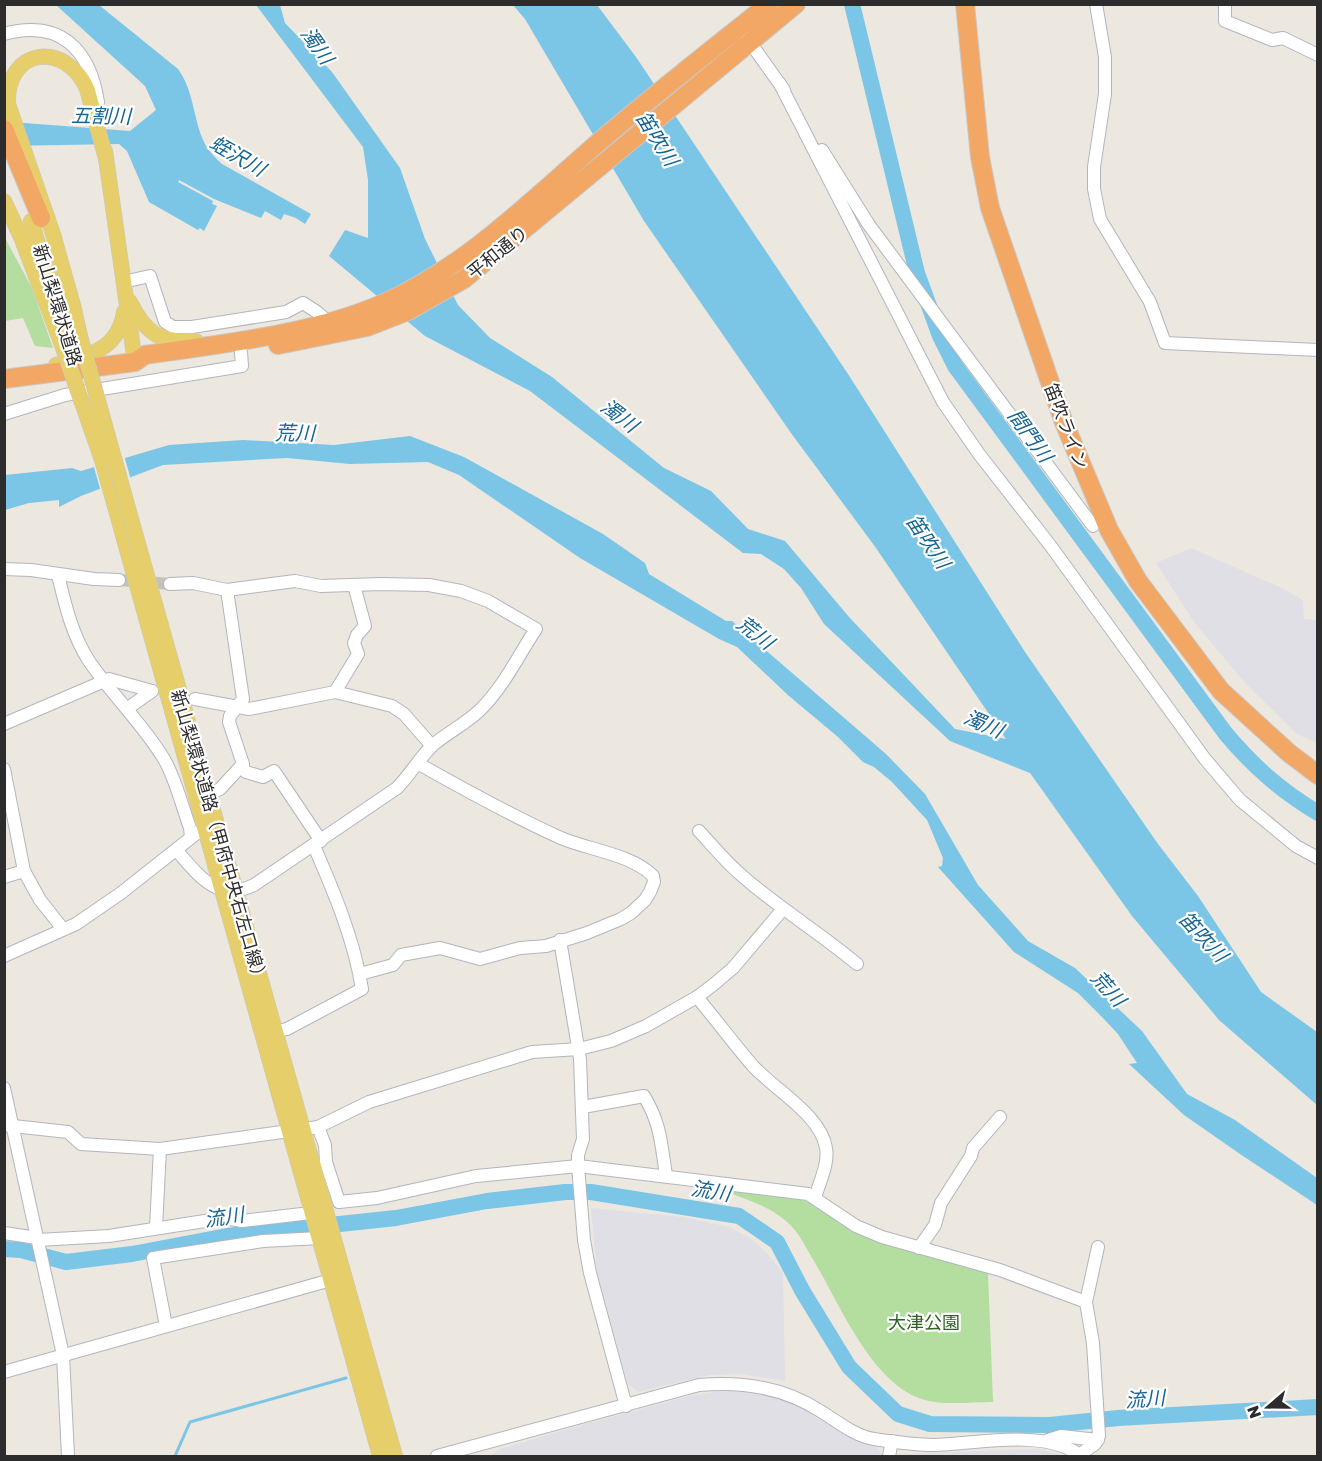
<svg xmlns="http://www.w3.org/2000/svg" width="1322" height="1461" font-family="'Golos Text','Noto Sans JP',sans-serif">
<style>
.industrial{fill:#e1dfe6}
.green{fill:#b3dea0}
.water{fill:#7bc5e6}
.pier{fill:#ece7df}
.lines{fill:none;stroke-linecap:round;stroke-linejoin:round}
.stream{stroke:#7bc5e6;stroke-width:3}
.river{stroke:#7bc5e6;stroke-width:16}
.minor-tunnel{stroke:#c6c2bb;stroke-width:12;stroke-dasharray:12 6;stroke-linecap:butt}
.minor-casing{stroke:#b3b5be;stroke-width:14}
.major-casing{stroke:#c8c8c8;stroke-width:16}
.highway-casing{stroke:#c8c8c8;stroke-width:20}
.minor{stroke:#fff;stroke-width:12}
.major{stroke:#e6ce6b;stroke-width:15}
.highway{stroke:#f2a765;stroke-width:18}
.major-bridge-casing{stroke:#c8c8c8;stroke-width:16;stroke-linecap:butt}
.major-bridge{stroke:#e6ce6b;stroke-width:15}
.labels{text-anchor:middle;dominant-baseline:central;stroke-width:4.5;stroke-linejoin:round;paint-order:stroke}
.street-label{font-size:18px;fill:#2c2c2c;stroke:#fff}
.park-label{font-size:18px;fill:#2c6421;stroke:#fff}
.water-label{font-size:20px;font-style:italic;fill:#186593;stroke:#fff}
</style>
<rect width="100%" height="100%" fill="#ece7df"/>
<!-- industrial -->
<g class="industrial">
<path d="M 1191,548 L 1284,589 L 1303,600 L 1304,619 L 1317,620 L 1317,743 L 1297,734 L 1246,684 L 1194,622 L 1156,563 Z"/>
<path d="M 591,1208 L 682,1217 L 730,1227 L 751,1239 L 766,1252 L 783,1273 L 785,1381 L 741,1374 L 709,1375 L 638,1392 L 628,1384 L 597,1274 Z"/>
<path d="M 724,1391 L 759,1392 L 787,1401 L 876,1445 L 883,1456 L 489,1456 L 500,1449 L 564,1430 L 693,1395 Z"/>
<path d="M 1040,1449 L 1065,1456 L 895,1456 L 895,1454 Z"/>
</g>
<!-- green -->
<g class="green">
<path d="M 5,238 L 32,288 L 53,348 L 35,346 L 23,318 L 5,321 Z"/>
<path d="M 713,1187 L 792,1196 L 820,1207 L 859,1234 L 920,1254 L 988,1273 L 993,1402 C 975,1402 946,1405 929,1401 C 872,1389 839,1301 811,1256 C 804,1244 798,1231 787,1222 C 767,1204 739,1197 713,1187 Z"/>
</g>
<!-- water -->
<g class="water">
<path d="M 56,5 L 99,5 L 178,69 C 194,91 193,118 204,142 C 208,151 215,157 222,164 L 311,214 L 305,224 L 296,218 L 284,214 L 281,220 L 265,211 L 261,218 L 214,199 L 179,180 L 178,182 L 213,201 L 212,204 L 217,206 L 204,231 L 200,228 L 198,230 L 149,202 L 127,151 L 119,144 L 5,146 L 4,124 L 24,123 L 130,131 L 156,110 L 145,86 Z"/>
<path d="M 256,5 L 280,5 L 285,23 L 332,72 L 400,168 L 425,239 L 458,305 L 490,338 L 552,377 L 664,468 L 711,491 L 748,529 L 785,541 L 849,617 L 955,729 L 1006,739 L 876,548 L 791,433 L 644,221 L 525,19 L 513,5 L 597,5 L 636,57 L 848,374 L 1025,652 L 1158,844 L 1198,896 L 1261,992 L 1317,1032 L 1317,1105 L 1219,1020 L 1132,916 L 1030,773 L 950,741 L 824,624 L 801,588 L 784,569 L 761,554 L 743,553 L 530,391 L 425,336 L 329,256 L 345,230 L 368,238 L 368,180 L 363,147 Z"/>
<path d="M 410,436 L 464,457 L 603,534 L 645,563 L 649,574 L 726,621 L 732,621 L 886,754 L 925,794 L 978,885 L 1028,941 L 1075,968 L 1142,1031 L 1187,1094 L 1235,1120 L 1317,1178 L 1317,1205 L 1240,1154 L 1184,1115 L 1129,1064 L 1137,1063 L 1118,1034 L 1103,1018 L 1078,993 L 1014,952 L 938,867 L 942,866 L 943,858 L 927,820 L 892,782 L 874,767 L 863,762 L 838,737 L 789,696 L 737,647 L 719,639 L 580,558 L 459,475 L 428,462 L 350,464 L 287,458 L 163,465 L 81,496 L 59,507 L 59,500 L 29,503 L 5,510 L 5,475 L 72,468 L 81,471 L 169,445 L 243,440 L 334,445 Z"/>
</g>
<!-- pier -->
<path class="pier" d="M 124,455 L 131,480 L 101,492 L 93,464 Z"/>
<g class="lines">
<!-- stream -->
<path class="stream" d="M 175,1456 L 190,1422 L 346,1378"/>
<!-- river -->
<g class="river">
<path d="M 852,4 L 917,273 L 940,336 L 955,366 L 1226,734 C 1254,767 1280,790 1318,813"/>
<path d="M 4,1249 L 21,1250 L 66,1262 L 132,1254 L 227,1236 L 396,1218 L 487,1201 L 565,1192 L 591,1192 L 739,1216 L 777,1242 L 803,1292 L 849,1367 L 898,1414 L 930,1424 L 1050,1425 L 1118,1418 L 1318,1407"/>
</g>
<!-- minor-tunnel -->
<path class="minor-tunnel" d="M 119,580 L 170,584"/>
<defs>
<g id="minor">
<path d="M 1096,4 L 1105,57 L 1105,94 L 1094,167 L 1094,189 L 1100,219 L 1150,302 L 1165,343 L 1318,350"/>
<path d="M 1225,4 L 1225,21 L 1272,40 L 1283,38 L 1318,55"/>
<path d="M 4,34 C 60,19 90,49 98,102"/>
<path d="M 747,38 L 784,90"/>
<path d="M 780,84 L 943,402 L 979,454 L 1050,545 L 1205,759 L 1240,800 L 1296,846 L 1318,858"/>
<path d="M 822,150 L 869,225 L 1093,526"/>
<path d="M 123,282 L 150,276 L 165,322 L 173,327 L 192,327 L 286,312 L 303,303 L 317,312 L 328,322"/>
<path d="M 4,414 L 65,395 L 242,366 L 241,352"/>
<path d="M 4,569 L 31,570 L 94,579 L 119,580"/>
<path d="M 58,575 C 65,604 72,635 89,661 C 112,695 143,724 164,759 C 176,780 182,806 190,828 L 191,837"/>
<path d="M 170,584 L 193,583 L 227,590 L 295,581 L 321,586 L 381,584 L 429,585 L 461,591 L 488,601 L 536,629 C 518,656 504,686 481,709 C 466,724 448,732 433,745 C 420,757 410,775 397,788 L 254,885 C 216,903 199,875 176,850"/>
<path d="M 335,692 L 358,654 L 354,643 L 357,635 L 365,626 L 354,585"/>
<path d="M 195,699 L 249,709 L 335,692 L 392,706 L 404,714 L 432,746"/>
<path d="M 128,708 L 152,691"/>
<path d="M 4,724 L 109,679 L 152,691"/>
<path d="M 242,767 L 246,772 L 263,777 L 274,771 L 321,841"/>
<path d="M 4,769 L 24,871 L 40,900 L 63,929"/>
<path d="M 209,794 L 220,789 L 243,764 L 229,722 L 230,716 L 243,699 L 227,590"/>
<path d="M 699,831 C 712,845 725,861 740,874 C 777,907 819,932 857,964"/>
<path d="M 4,877 L 24,871"/>
<path d="M 560,940 L 580,1059 L 583,1139 L 578,1155 L 578,1166 L 584,1240 L 590,1273 L 626,1406"/>
<path d="M 4,956 L 76,924 L 121,893 L 197,833"/>
<path d="M 360,974 L 393,965 L 401,955 L 440,948 L 480,959 L 520,948 L 546,946 L 587,933 L 621,919 L 631,913 L 645,900 L 650,892 L 654,882 L 653,876 C 631,854 589,850 561,838 C 512,816 465,790 419,764"/>
<path d="M 697,997 C 716,1020 734,1044 753,1066 C 775,1090 821,1115 826,1148 C 829,1164 819,1183 815,1198"/>
<path d="M 274,1032 L 287,1029 L 362,989 C 354,939 334,892 314,846"/>
<path d="M 4,1088 L 63,1355 L 68,1456"/>
<path d="M 583,1107 L 644,1096 C 661,1124 661,1144 666,1175"/>
<path d="M 4,1125 L 68,1132 L 81,1144 L 160,1149 L 318,1127 L 369,1102 L 532,1052 L 579,1049 L 611,1041 L 646,1026 L 697,997 L 713,985 L 733,968 L 783,909"/>
<path d="M 318,1127 L 325,1145 L 326,1162 L 339,1202 L 377,1198 L 476,1176 L 578,1166 L 808,1194 L 856,1226 L 882,1237 L 1000,1270 L 1086,1302"/>
<path d="M 156,1228 L 160,1149"/>
<path d="M 4,1233 L 37,1238"/>
<path d="M 38,1240 L 109,1236 L 224,1218 L 242,1221 L 319,1212"/>
<path d="M 919,1248 L 935,1225 L 941,1203 L 971,1156 L 973,1148 L 1000,1117"/>
<path d="M 166,1326 L 153,1258 L 263,1241 L 320,1238"/>
<path d="M 4,1372 L 338,1278"/>
<path d="M 1048,1440 L 1061,1436 L 1098,1440"/>
<path d="M 1079,1455 L 1095,1444 L 1099,1436 L 1093,1343 L 1086,1302 L 1098,1247"/>
<path d="M 437,1456 L 699,1385 C 742,1381 785,1388 822,1412 C 838,1422 855,1436 874,1439 C 894,1442 914,1445 934,1445 C 977,1444 1045,1428 1081,1456"/>
<path d="M 889,1456 L 892,1441"/>
</g>
<g id="major">
<path d="M 105,151 L 135,362"/>
<path d="M 4,201 L 21,237 L 62,345"/>
<path d="M 31,221 L 66,331"/>
<path d="M 130,302 C 146,334 160,343 196,341"/>
<path d="M 81,340 L 73,305 L 53,234 L 8,104 C 6,48 65,40 87,89 L 106,159"/>
<path d="M 56,365 C 88,355 118,351 124,312"/>
<path d="M 102,460 L 380,1456"/>
<path d="M 142,558 L 395,1456"/>
</g>
<g id="highway">
<path d="M 965,4 L 980,157 L 990,208 L 1063,420 L 1109,530 L 1138,581 L 1221,691 L 1289,753 L 1318,775"/>
<path d="M 4,129 L 41,218"/>
<path d="M 278,345 L 367,327 L 408,311 L 464,279 L 796,4"/>
<path d="M 4,379 L 135,362 L 145,355 C 220,344 315,334 384,303 C 467,266 532,200 600,141 C 655,94 712,49 769,4"/>
</g>
</defs>
<!-- minor casing -->
<use href="#minor" class="minor-casing"/>
<!-- major casing -->
<use href="#major" class="major-casing"/>
<!-- highway casing -->
<use href="#highway" class="highway-casing"/>
<!-- minor -->
<use href="#minor" class="minor"/>
<!-- major -->
<use href="#major" class="major"/>
<!-- highway -->
<use href="#highway" class="highway"/>
<defs>
<g id="major-bridge">
<path d="M 81,340 L 142,558"/>
<path d="M 62,345 L 102,460"/>
</g>
</defs>
<!-- major-bridge casing -->
<use href="#major-bridge" class="major-bridge-casing"/>
<!-- major-bridge -->
<use href="#major-bridge" class="major-bridge"/>
</g>
<g class="labels">
<!-- street labels -->
<g class="street-label">
<text transform="translate(497 252) rotate(-39)">平和通り</text>
<text transform="translate(58 305) rotate(73)">新山梨環状道路</text>
<text transform="translate(1067 426) rotate(69)">笛吹ライン</text>
<text transform="translate(220 837) rotate(74)">新山梨環状道路（甲府中央右左口線）</text>
</g>
<!-- park labels -->
<g class="park-label">
<text x="924" y="1322">大津公園</text>
</g>
<!-- water labels -->
<g class="water-label">
<text transform="translate(318 45) rotate(55)">濁川</text>
<text transform="translate(101 115) rotate(1)">五割川</text>
<text transform="translate(658 138) rotate(58)">笛吹川</text>
<text transform="translate(238 155) rotate(30)">蛭沢川</text>
<text transform="translate(620 415) rotate(37)">濁川</text>
<text transform="translate(295 432) rotate(1)">荒川</text>
<text transform="translate(1031 435) rotate(54)">間門川</text>
<text transform="translate(929 541) rotate(56)">笛吹川</text>
<text transform="translate(756 632) rotate(38)">荒川</text>
<text transform="translate(984 723) rotate(24)">濁川</text>
<text transform="translate(1204 936) rotate(47)">笛吹川</text>
<text transform="translate(1109 988) rotate(48)">荒川</text>
<text transform="translate(711 1190) rotate(9)">流川</text>
<text transform="translate(224 1216) rotate(-8)">流川</text>
<text transform="translate(1145 1398) rotate(-4)">流川</text>
</g>
</g>
<!-- border -->
<rect width="1322" height="1461" fill="none" stroke="#2c2c2c" stroke-width="12"/>
<!-- north arrow -->
<g transform="translate(1268 1407) rotate(250)" stroke="#ffffff" stroke-width="4.5" paint-order="stroke">
<path d="M0-4.5L10 22L0 15L-10 22Z" fill="#2c2c2c"/>
<text y="-9" font-size="16" font-weight="bold" text-anchor="middle" fill="#2c2c2c">N</text>
</g>
</svg>
